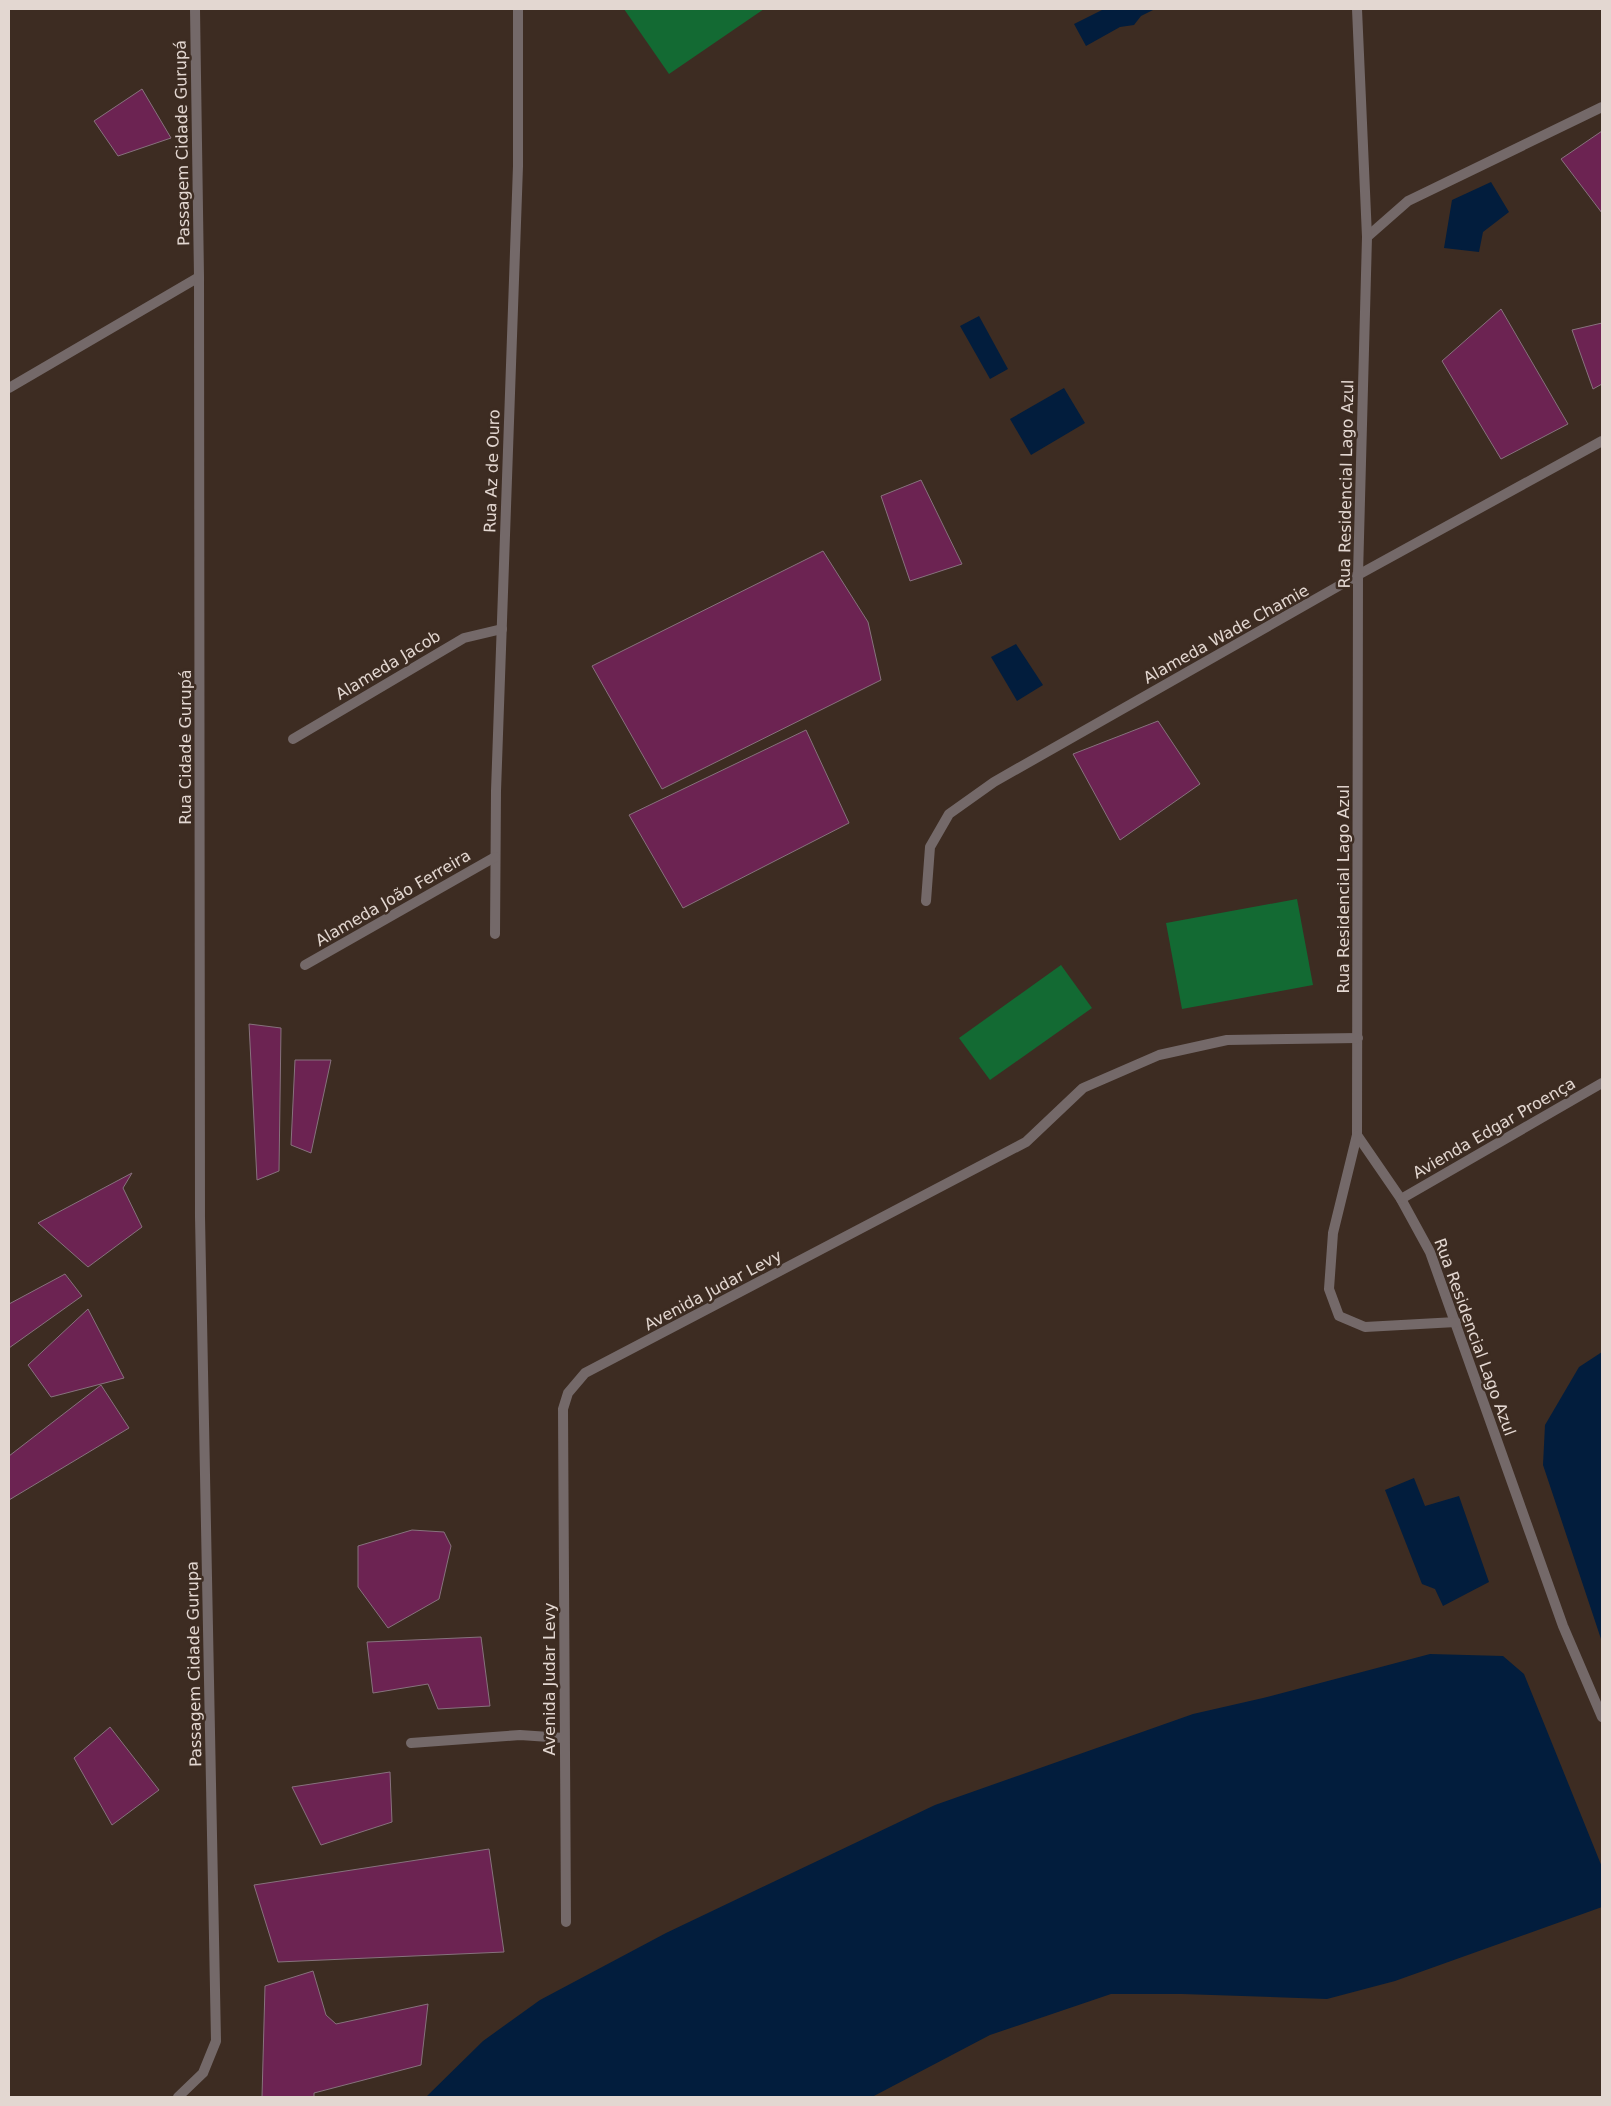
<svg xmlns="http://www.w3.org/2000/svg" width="1611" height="2106" font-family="'DejaVu Sans',sans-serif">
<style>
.green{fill:#136a33}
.water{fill:#021d3d}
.building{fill:#6c2352;stroke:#87727d}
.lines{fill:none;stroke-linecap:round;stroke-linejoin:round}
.lane{stroke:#746969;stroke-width:10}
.street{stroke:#746969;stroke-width:10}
.labels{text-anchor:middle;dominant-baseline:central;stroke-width:5;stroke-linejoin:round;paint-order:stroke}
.street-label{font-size:16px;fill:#e3d7d1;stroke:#3d2c22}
</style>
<rect width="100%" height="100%" fill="#3d2c22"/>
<!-- green -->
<g class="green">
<path d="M 624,9 L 764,9 L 669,74 Z"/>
<path d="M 1297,899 L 1313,985 L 1182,1009 L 1166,923 Z"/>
<path d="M 1061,965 L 1092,1008 L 990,1080 L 959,1038 Z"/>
</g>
<!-- water -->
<g class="water">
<path d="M 1104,9 L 1155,9 L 1141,16 L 1134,25 L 1120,27 L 1086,46 L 1074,24 Z"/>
<path d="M 1491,182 L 1509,212 L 1483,232 L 1479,252 L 1444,248 L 1452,200 Z"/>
<path d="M 979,316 L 1008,369 L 990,379 L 960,326 Z"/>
<path d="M 1064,388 L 1085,423 L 1031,455 L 1010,419 Z"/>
<path d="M 1016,644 L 1043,685 L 1017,701 L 991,657 Z"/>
<path d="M 1602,1352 L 1602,1642 L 1543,1465 L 1545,1425 L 1579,1367 Z"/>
<path d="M 1414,1478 L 1425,1506 L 1459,1496 L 1489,1582 L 1443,1606 L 1435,1589 L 1422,1584 L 1385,1490 Z"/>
<path d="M 1430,1654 L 1503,1656 L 1524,1674 L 1602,1867 L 1602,1907 L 1395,1981 L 1327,1999 L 1182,1994 L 1111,1994 L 990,2035 L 872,2097 L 426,2097 L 483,2041 L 540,2000 L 666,1933 L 935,1805 L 1193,1714 L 1263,1698 Z"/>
</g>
<!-- building -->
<g class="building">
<path d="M 142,89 L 171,138 L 118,156 L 94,121 Z"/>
<path d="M 1602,131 L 1602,213 L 1561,159 Z"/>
<path d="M 1501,309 L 1568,424 L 1501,459 L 1442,361 Z"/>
<path d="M 1602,323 L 1602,384 L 1593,389 L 1572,330 Z"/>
<path d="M 921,480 L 962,564 L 910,581 L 881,496 Z"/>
<path d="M 823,551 L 868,622 L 881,680 L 662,789 L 592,666 Z"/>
<path d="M 1158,721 L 1200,784 L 1120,840 L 1073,754 Z"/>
<path d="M 806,730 L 849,823 L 683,908 L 629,815 Z"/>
<path d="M 249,1024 L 281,1028 L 279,1171 L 257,1180 Z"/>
<path d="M 295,1060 L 331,1060 L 311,1153 L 291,1145 Z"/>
<path d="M 132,1173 L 123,1188 L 142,1227 L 88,1267 L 38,1223 Z"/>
<path d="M 65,1274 L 82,1296 L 9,1348 L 9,1304 Z"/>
<path d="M 88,1309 L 124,1378 L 51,1397 L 28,1365 Z"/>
<path d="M 101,1385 L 129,1428 L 9,1500 L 9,1456 Z"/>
<path d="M 412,1530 L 444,1532 L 451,1546 L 439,1599 L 388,1628 L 358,1587 L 358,1546 Z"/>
<path d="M 481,1637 L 490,1706 L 438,1709 L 428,1684 L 373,1693 L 367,1642 Z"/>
<path d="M 110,1727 L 159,1790 L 112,1825 L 74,1758 Z"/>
<path d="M 390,1772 L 392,1822 L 321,1845 L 292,1787 Z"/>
<path d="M 489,1849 L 504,1952 L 278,1962 L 254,1885 Z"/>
<path d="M 313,1971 L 326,2015 L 336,2024 L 428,2004 L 421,2065 L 314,2093 L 314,2097 L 262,2097 L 265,1986 Z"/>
</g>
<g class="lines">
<!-- lane -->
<g class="lane">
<path d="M 1367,237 L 1408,201 L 1602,107"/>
<path d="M 926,901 L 930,847 L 949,814 L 994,782 L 1358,575 L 1602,441"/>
<path d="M 411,1743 L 520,1735 L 564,1738"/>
</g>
<!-- street -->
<g class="street">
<path d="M 1357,9 L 1367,237 L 1358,575 L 1357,1135 L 1401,1199 L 1430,1252 L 1563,1626 L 1602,1717"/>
<path d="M 9,388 L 199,277"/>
<path d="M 293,739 L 464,638 L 502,629"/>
<path d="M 495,934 L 496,791 L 518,166 L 518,9"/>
<path d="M 305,965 L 495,857"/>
<path d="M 1357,1135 L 1333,1233 L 1329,1289 L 1339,1316 L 1365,1327 L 1456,1322"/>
<path d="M 1401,1199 L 1602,1083"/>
<path d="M 566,1922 L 563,1409 L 568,1393 L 585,1373 L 1026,1142 L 1083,1088 L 1159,1055 L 1227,1040 L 1358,1038"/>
<path d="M 178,2097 L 203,2073 L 216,2041 L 200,1217 L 199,277 L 195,9"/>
</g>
</g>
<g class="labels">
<!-- street labels -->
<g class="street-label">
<text transform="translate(182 143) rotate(-91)">Passagem Cidade Gurupá</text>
<text transform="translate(492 471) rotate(-88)">Rua Az de Ouro</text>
<text transform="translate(1346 484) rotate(-89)">Rua Residencial Lago Azul</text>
<text transform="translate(1226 634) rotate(-29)">Alameda Wade Chamie</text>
<text transform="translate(388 665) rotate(-31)">Alameda Jacob</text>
<text transform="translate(185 747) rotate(-90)">Rua Cidade Gurupá</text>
<text transform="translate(1343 889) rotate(-90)">Rua Residencial Lago Azul</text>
<text transform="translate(393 898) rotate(-30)">Alameda João Ferreira</text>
<text transform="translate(1494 1128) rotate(-30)">Avienda Edgar Proença</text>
<text transform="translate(713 1290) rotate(-28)">Avenida Judar Levy</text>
<text transform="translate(1475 1337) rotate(70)">Rua Residencial Lago Azul</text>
<text transform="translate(194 1664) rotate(-91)">Passagem Cidade Gurupa</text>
<text transform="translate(549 1679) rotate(-90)">Avenida Judar Levy</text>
</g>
</g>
<!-- border -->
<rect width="1611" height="2106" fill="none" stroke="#e3d7d1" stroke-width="20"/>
</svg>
